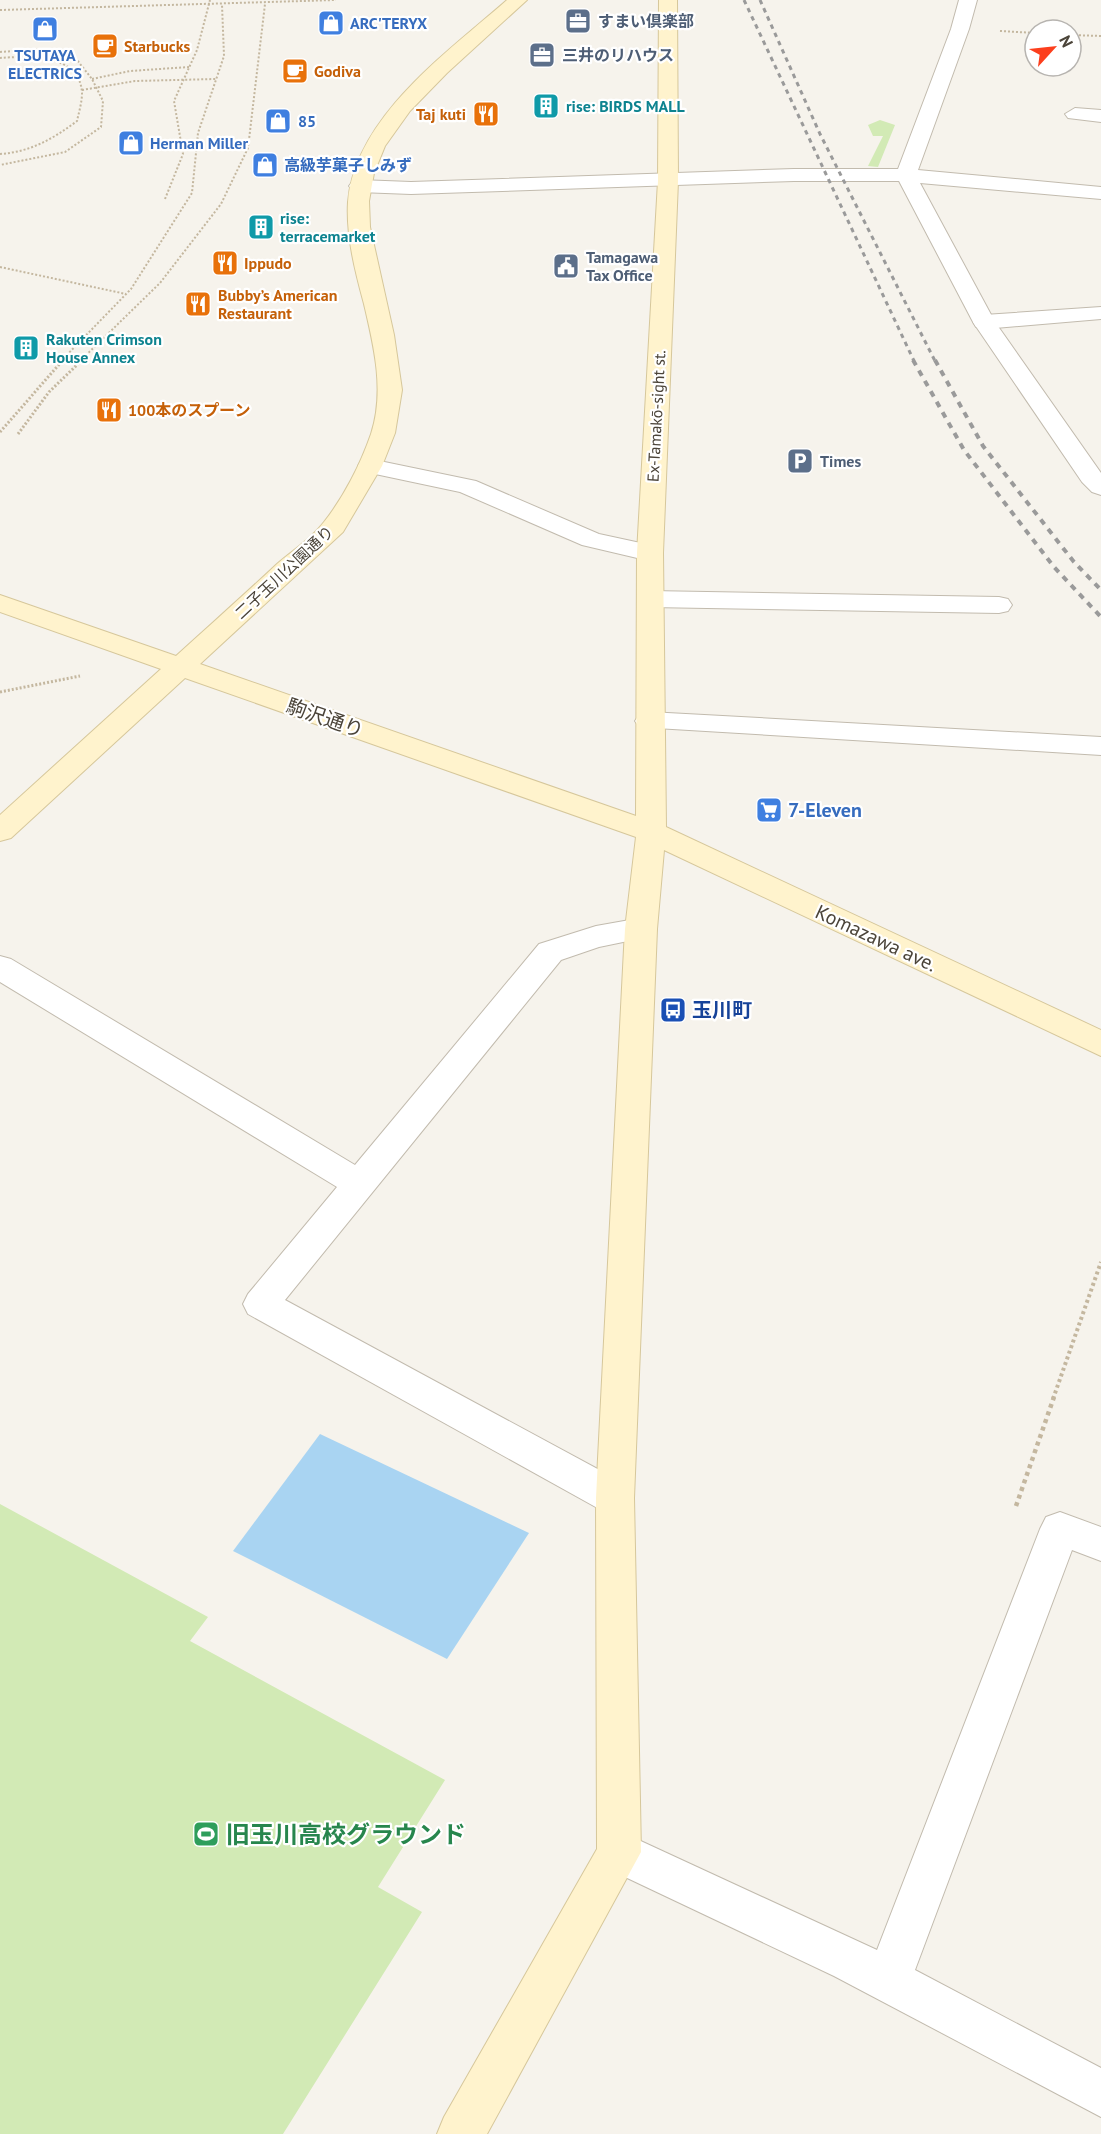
<svg xmlns="http://www.w3.org/2000/svg" width="1101" height="2134" font-family="'PT Sans','Noto Sans JP',sans-serif">
<style>
.green{fill:#d2eab5}
.water{fill:#a9d4f2}
.lines{fill:none;stroke-linecap:round;stroke-linejoin:round}
.lane-casing{stroke:#c2bbae;stroke-width:2}
.street-casing{stroke:#c2bbae;stroke-width:2}
.secondary-casing{stroke:#d6c79b;stroke-width:2}
.path-far3{stroke:#c4b79f;stroke-width:2;stroke-dasharray:2 2;stroke-linecap:butt}
.path-far2{stroke:#c4b79f;stroke-width:3;stroke-dasharray:2 2;stroke-linecap:butt}
.path-far1{stroke:#c4b79f;stroke-width:4;stroke-dasharray:3 3;stroke-linecap:butt}
.path{stroke:#c4b79f;stroke-width:4.5;stroke-dasharray:4 4;stroke-linecap:butt}
.lane{fill:#fff;fill-rule:evenodd}
.street{fill:#fff;fill-rule:evenodd}
.secondary{fill:#fff3cd;fill-rule:evenodd}
.rail-far1{stroke:#9a9a9a;stroke-width:3;stroke-dasharray:4.5 4.5;stroke-linecap:butt}
.rail{stroke:#9a9a9a;stroke-width:4;stroke-dasharray:6 6;stroke-linecap:butt}
.labels{text-anchor:middle;dominant-baseline:central;stroke-width:4.5;stroke-linejoin:round;paint-order:stroke}
.far-service-label{font-size:16px;font-weight:bold;fill:#4e5e75;stroke:#fff;text-anchor:start}
.far-shop-label{font-size:16px;font-weight:bold;fill:#366cbe;stroke:#fff;text-anchor:start}
.far-food-label{font-size:16px;font-weight:bold;fill:#c56008;stroke:#fff;text-anchor:start}
.far-culture-label{font-size:16px;font-weight:bold;fill:#0d838f;stroke:#fff;text-anchor:start}
.far-street-label{font-size:16px;fill:#4b4439;stroke:#fff}
.street-label{font-size:20px;fill:#4b4439;stroke:#fff}
.shop-label{font-size:20px;font-weight:bold;fill:#366cbe;stroke:#fff;text-anchor:start}
.transit-label{font-size:20px;font-weight:bold;fill:#164399;stroke:#fff;text-anchor:start}
.near-leisure-label{font-size:24px;font-weight:bold;fill:#27864d;stroke:#fff;text-anchor:start}
</style>
<rect width="100%" height="100%" fill="#f6f3ec"/>
<!-- green -->
<g class="green">
<path d="M 880,120 L 895,125 L 878,167 L 868,166 L 883,136 L 873,136 L 868,125 Z"/>
<path d="M 0,1504 L 208,1617 L 190,1641 L 445,1780 L 378,1887 L 422,1912 L 283,2134 L 0,2134 Z"/>
</g>
<!-- water -->
<path class="water" d="M 320,1434 L 529,1533 L 447,1659 L 233,1551 Z"/>
<g class="lines">
<defs>
<g id="lane">
<path d="M 1075,108 L 1101,110 L 1101,122 L 1068,118 L 1065,114 Z"/>
<path d="M 1101,307 L 1101,319 L 984,329 L 976,327 L 973,322 L 976,317 L 984,315 Z"/>
</g>
<g id="street">
<path d="M 959,0 L 977,0 L 969,29 L 918,170 L 1101,187 L 1101,199 L 920,183 L 995,322 L 1101,473 L 1101,495 L 1092,492 L 1082,482 L 973,322 L 899,181 L 794,181 L 411,194 L 359,192 L 352,190 L 349,186 L 352,182 L 359,180 L 411,182 L 794,169 L 898,169 L 951,29 Z"/>
<path d="M 370,459 L 476,481 L 599,534 L 659,547 L 663,553 L 659,559 L 650,561 L 582,545 L 460,492 L 361,471 L 358,466 L 361,461 Z"/>
<path d="M 650,591 L 999,597 L 1008,599 L 1012,605 L 1008,611 L 999,613 L 650,607 L 641,605 L 637,599 L 641,593 Z"/>
<path d="M 649,712 L 1101,737 L 1101,755 L 639,727 L 635,721 L 639,715 Z"/>
<path d="M 641,918 L 652,922 L 657,929 L 652,936 L 599,947 L 561,960 L 285,1300 L 629,1486 L 634,1498 L 629,1510 L 615,1514 L 601,1510 L 248,1314 L 243,1304 L 248,1294 L 337,1187 L 0,982 L 0,956 L 11,959 L 355,1165 L 539,944 L 596,926 Z"/>
<path d="M 1060,1512 L 1101,1527 L 1101,1561 L 1072,1550 L 915,1970 L 1101,2068 L 1101,2117 L 834,1976 L 604,1867 L 597,1852 L 604,1837 L 619,1831 L 877,1950 L 1040,1529 L 1046,1517 Z"/>
</g>
<path id="secondary" d="M 507,0 L 527,0 L 447,73 L 410,111 L 385,146 L 374,173 L 369,201 L 370,227 L 394,335 L 402,390 L 395,433 L 382,466 L 343,532 L 200,664 L 636,816 L 637,553 L 658,181 L 659,0 L 677,0 L 678,181 L 663,553 L 666,827 L 1101,1030 L 1101,1056 L 664,850 L 657,929 L 634,1498 L 641,1852 L 487,2134 L 437,2134 L 444,2117 L 597,1849 L 596,1498 L 625,929 L 636,837 L 185,678 L 11,838 L 0,841 L 0,815 L 161,669 L 0,612 L 0,595 L 176,656 C 210,625 244,595 277,564 C 292,551 312,538 324,522 C 344,497 361,463 371,434 C 385,391 374,347 364,304 C 355,271 346,236 348,202 C 355,117 448,52 507,0 Z"/>
</defs>
<!-- lane casing -->
<use href="#lane" class="lane-casing"/>
<!-- street casing -->
<use href="#street" class="street-casing"/>
<!-- secondary casing -->
<use href="#secondary" class="secondary-casing"/>
<!-- path-far3 -->
<g class="path-far3">
<path d="M 0,10 L 336,0"/>
<path d="M 1000,31 L 1035,33"/>
<path d="M 1071,35 L 1101,36"/>
<path d="M 0,52 L 44,49 L 77,60 L 92,79 L 103,101 L 101,127 L 65,152 L 0,165"/>
<path d="M 0,58 C 28,56 80,53 82,93 C 82,102 79,112 77,121 C 53,139 30,152 0,154"/>
<path d="M 92,79 L 130,71 L 189,67"/>
<path d="M 82,90 L 135,81 L 216,79"/>
<path d="M 165,199 L 183,154 L 174,101 L 197,50 L 210,0"/>
<path d="M 0,267 L 126,294"/>
<path d="M 61,361 L 131,289 L 192,193 L 198,133 L 224,56 L 222,5"/>
<path d="M 80,361 L 160,283 L 221,204 L 248,148 L 265,4"/>
</g>
<!-- path-far2 -->
<g class="path-far2">
<path d="M 0,432 L 63,360"/>
<path d="M 18,434 L 49,392 L 82,360"/>
<path d="M 0,692 L 80,676"/>
</g>
<!-- path-far1 -->
<path class="path-far1" d="M 1053,1399 L 1101,1262"/>
<!-- path -->
<path class="path" d="M 1016,1506 L 1054,1397"/>
<!-- lane -->
<use href="#lane" class="lane"/>
<!-- street -->
<use href="#street" class="street"/>
<!-- secondary -->
<use href="#secondary" class="secondary"/>
<!-- rail-far1 -->
<g class="rail-far1">
<path d="M 744,0 L 914,361"/>
<path d="M 760,0 L 820,134 L 935,361"/>
</g>
<!-- rail -->
<g class="rail">
<path d="M 913,360 L 964,450 L 1054,567 L 1101,617"/>
<path d="M 935,360 L 983,446 L 1074,562 L 1101,590"/>
</g>
</g>
<!-- icons -->
<defs>
<symbol id="office-square" viewBox="-11 -11 22 22"><rect x="-9" y="-9" width="18" height="18" rx="4" fill="#5c6f8a" stroke="#fff"/><path d="M-6-3h4V-5.5h4V-3h4V5H-6ZM-1-4.5V-3h2v-1.5ZM-6 0V1H6V0Z" fill="#fff"/></symbol>
<symbol id="shop-square" viewBox="-11 -11 22 22"><rect x="-9" y="-9" width="18" height="18" rx="4" fill="#3f7fe0" stroke="#fff"/><path d="M-5-2.5h2.3a2.7 3.5 0 0 1 5.4 0H5L5.5 6h-11ZM-1.5-2.5h3a1.5 2.3 0 0 0-3 0Z" fill="#fff"/></symbol>
<symbol id="cafe-square" viewBox="-11 -11 22 22"><rect x="-9" y="-9" width="18" height="18" rx="4" fill="#e8710a" stroke="#fff"/><path d="M-5.5-4.5H6V0H3Q3 3.5 0 3.5H-2.5Q-5.5 3.5-5.5 0ZM3-3.2v2h1.7v-2ZM-6 4.5H4V6H-6Z" fill="#fff"/></symbol>
<symbol id="building-square" viewBox="-11 -11 22 22"><rect x="-9" y="-9" width="18" height="18" rx="4" fill="#0f9aa8" stroke="#fff"/><path d="M-4-6H4V6H1V3H-1V6H-4ZM-2.5-4.3h1.7v1.8h-1.7ZM.8-4.3h1.7v1.8H.8ZM-2.5-1h1.7V.8h-1.7ZM.8-1h1.7V.8H.8Z" fill="#fff"/></symbol>
<symbol id="restaurant-square" viewBox="-11 -11 22 22"><rect x="-9" y="-9" width="18" height="18" rx="4" fill="#e8710a" stroke="#fff"/><path d="M-5-6h1v4h1v-4h1v4h1v-4h1v5L-1.5 .5V6h-2V.5L-5-1ZM5-6V6H3V1.5H1.5Q1.5-4 5-6Z" fill="#fff"/></symbol>
<symbol id="civic-square" viewBox="-11 -11 22 22"><rect x="-9" y="-9" width="18" height="18" rx="4" fill="#5c6f8a" stroke="#fff"/><path d="M-.6-6.5H3V-4.5H.6V-3L4-1V1h2V6H-6V1h2V-1L-.6-3ZM-1.2 2.5V6h2.4V2.5Z" fill="#fff"/></symbol>
<symbol id="parking-square" viewBox="-11 -11 22 22"><rect x="-9" y="-9" width="18" height="18" rx="4" fill="#5c6f8a" stroke="#fff"/><path d="M-3.5-5.5H1a3.5 3.5 0 0 1 0 7H-1V5.5H-3.5ZM-1-3.4V-.6H.8a1.4 1.4 0 0 0 0-2.8Z" fill="#fff"/></symbol>
<symbol id="supermarket-square" viewBox="-11 -11 22 22"><rect x="-9" y="-9" width="18" height="18" rx="4" fill="#3f7fe0" stroke="#fff"/><path d="M-6-5.5h2.5l.6 2H6L4.5 2H-2.5L-4.4-4H-6ZM-1.5 3.2a1.3 1.3 0 1 0 .1 0ZM3 3.2a1.3 1.3 0 1 0 .1 0Z" fill="#fff"/></symbol>
<symbol id="bus-square" viewBox="-11 -11 22 22"><rect x="-9" y="-9" width="18" height="18" rx="4" fill="#1a4fb4" stroke="#fff"/><path d="M-5-6H5V4H4V6H2V4H-2V6H-4V4H-5ZM-3.5-4V0h7V-4ZM-3.5 1.2v1.5H-2V1.2ZM2 1.2v1.5H3.5V1.2Z" fill="#fff"/></symbol>
<symbol id="stadium-square" viewBox="-11 -11 22 22"><rect x="-9" y="-9" width="18" height="18" rx="4" fill="#2e9e5b" stroke="#fff"/><path d="M0-5a6.5 5 0 1 0 0 10a6.5 5 0 1 0 0-10ZM-3.5-1.8h7v3.6h-7Z" fill="#fff"/></symbol>
</defs>
<g fill-rule="evenodd">
<use href="#office-square" x="563" y="6" width="30" height="30"/>
<use href="#shop-square" x="316" y="8" width="30" height="30"/>
<use href="#shop-square" x="30" y="14" width="30" height="30"/>
<use href="#cafe-square" x="90" y="31" width="30" height="30"/>
<use href="#office-square" x="527" y="40" width="30" height="30"/>
<use href="#cafe-square" x="280" y="56" width="30" height="30"/>
<use href="#building-square" x="531" y="91" width="30" height="30"/>
<use href="#restaurant-square" x="471" y="99" width="30" height="30"/>
<use href="#shop-square" x="263" y="106" width="30" height="30"/>
<use href="#shop-square" x="116" y="128" width="30" height="30"/>
<use href="#shop-square" x="250" y="150" width="30" height="30"/>
<use href="#building-square" x="246" y="212" width="30" height="30"/>
<use href="#restaurant-square" x="210" y="248" width="30" height="30"/>
<use href="#civic-square" x="551" y="251" width="30" height="30"/>
<use href="#restaurant-square" x="183" y="289" width="30" height="30"/>
<use href="#building-square" x="11" y="333" width="30" height="30"/>
<use href="#restaurant-square" x="94" y="395" width="30" height="30"/>
<use href="#parking-square" x="785" y="446" width="30" height="30"/>
<use href="#supermarket-square" x="754" y="795" width="30" height="30"/>
<use href="#bus-square" x="658" y="995" width="30" height="30"/>
<use href="#stadium-square" x="191" y="1819" width="30" height="30"/>
</g>
<g class="labels">
<!-- far-service labels -->
<g class="far-service-label">
<text x="598" y="21">すまい倶楽部</text>
<text x="562" y="55">三井のリハウス</text>
<text x="586" y="257">Tamagawa<tspan x="586" dy="18">Tax Office</tspan></text>
<text x="820" y="461">Times</text>
</g>
<!-- far-shop labels -->
<g class="far-shop-label">
<text x="350" y="23">ARC'TERYX</text>
<text x="45" y="55" text-anchor="middle">TSUTAYA<tspan x="45" dy="18">ELECTRICS</tspan></text>
<text x="298" y="121">85</text>
<text x="150" y="143">Herman Miller</text>
<text x="284" y="165">高級芋菓子しみず</text>
</g>
<!-- far-food labels -->
<g class="far-food-label">
<text x="124" y="46">Starbucks</text>
<text x="314" y="71">Godiva</text>
<text x="466" y="114" text-anchor="end">Taj kuti</text>
<text x="244" y="263">Ippudo</text>
<text x="218" y="295">Bubby’s American<tspan x="218" dy="18">Restaurant</tspan></text>
<text x="128" y="410">100本のスプーン</text>
</g>
<!-- far-culture labels -->
<g class="far-culture-label">
<text x="566" y="106">rise: BIRDS MALL</text>
<text x="280" y="218">rise:<tspan x="280" dy="18">terracemarket</tspan></text>
<text x="46" y="339">Rakuten Crimson<tspan x="46" dy="18">House Annex</tspan></text>
</g>
<!-- far-street labels -->
<g class="far-street-label">
<text transform="translate(656 416) rotate(-87)">Ex-Tamakō-sight st.</text>
<text transform="translate(284 572) rotate(-43)">二子玉川公園通り</text>
</g>
<!-- street labels -->
<g class="street-label">
<text transform="translate(325 718) rotate(19)">駒沢通り</text>
<text transform="translate(876 938) rotate(25)">Komazawa ave.</text>
</g>
<!-- shop labels -->
<g class="shop-label">
<text x="788" y="810">7-Eleven</text>
</g>
<!-- transit labels -->
<g class="transit-label">
<text x="692" y="1010">玉川町</text>
</g>
<!-- near-leisure labels -->
<g class="near-leisure-label">
<text x="226" y="1834">旧玉川高校グラウンド</text>
</g>
</g>
<!-- north arrow -->
<g transform="translate(1053 48) rotate(63)"><circle r="28" fill="#ffffff" stroke="#b7b4b0" stroke-width="1.5"/>
<path d="M0-4.5L10 22L0 15L-10 22Z" fill="#fc3f1d"/>
<text y="-9" font-size="16" font-weight="bold" text-anchor="middle" fill="#4b4439">N</text>
</g>
</svg>
